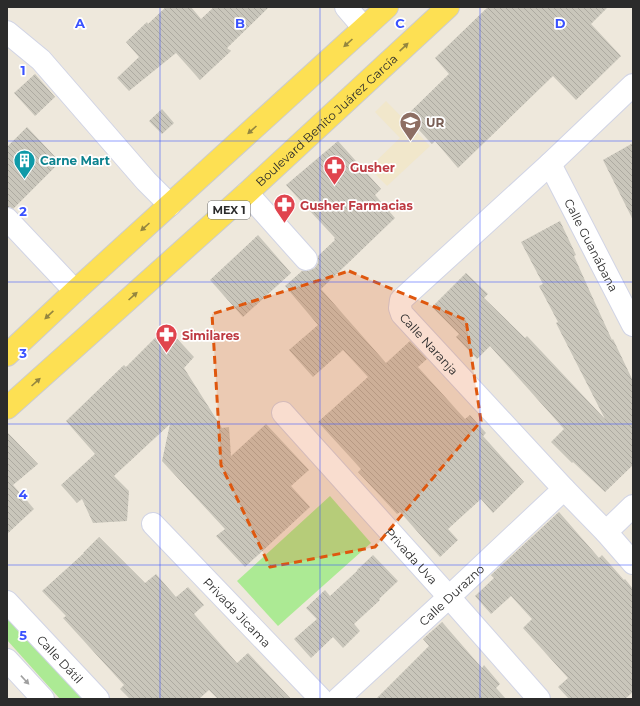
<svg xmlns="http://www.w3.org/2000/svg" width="640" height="706" font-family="Montserrat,sans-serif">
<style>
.education{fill:#f1e7cb}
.park{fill:#acea94}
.building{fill:url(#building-back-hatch)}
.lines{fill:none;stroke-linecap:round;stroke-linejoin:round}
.minor-casing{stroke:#d1d4e5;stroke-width:24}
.major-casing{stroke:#ccc;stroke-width:24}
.minor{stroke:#fff;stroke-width:22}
.major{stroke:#fde053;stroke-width:22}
.oneway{fill:#94863f}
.oneway2{fill:#a0a0a0}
.marked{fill:#df570e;fill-opacity:0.2;stroke:#df570e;stroke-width:3;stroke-dasharray:8 5;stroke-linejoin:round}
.grid{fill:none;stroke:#3951ff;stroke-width:1;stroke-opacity:0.55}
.labels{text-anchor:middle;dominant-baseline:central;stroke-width:3.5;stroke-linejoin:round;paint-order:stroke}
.shield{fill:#fff;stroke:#6b6b6b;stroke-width:1}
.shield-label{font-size:11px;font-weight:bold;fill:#2b2b2b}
.street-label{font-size:12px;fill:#2b2b2b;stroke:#fff}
.education-label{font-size:12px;font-weight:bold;fill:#785e54;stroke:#fff;text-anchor:start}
.culture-label{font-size:12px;font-weight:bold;fill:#0d838f;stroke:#fff;text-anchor:start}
.health-label{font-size:12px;font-weight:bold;fill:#be3a42;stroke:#fff;text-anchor:start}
.grid-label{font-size:13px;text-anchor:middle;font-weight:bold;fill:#3951ff;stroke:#fff;stroke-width:3.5;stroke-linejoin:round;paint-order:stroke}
</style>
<defs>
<pattern id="building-back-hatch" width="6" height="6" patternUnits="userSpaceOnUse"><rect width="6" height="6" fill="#c9c6bb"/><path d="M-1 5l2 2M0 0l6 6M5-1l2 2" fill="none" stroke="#adaaa1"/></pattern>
</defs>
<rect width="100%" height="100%" fill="#eee8dc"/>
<!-- education -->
<path class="education" d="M 386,101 L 430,146 L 387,186 L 369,168 L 400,138 L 375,112 Z"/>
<!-- park -->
<g class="park">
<path d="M 330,496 L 371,543 L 278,626 L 237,581 Z"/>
<path d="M 7,602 L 95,699 L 60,699 L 7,640 Z"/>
</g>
<!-- building -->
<g class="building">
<path d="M 166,7 L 191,7 L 201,19 L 214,7 L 269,7 L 227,48 L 231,51 L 200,80 L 176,53 L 129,91 L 117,78 L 139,57 L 126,42 L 147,22 L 148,24 Z"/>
<path d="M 488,7 L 608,7 L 591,24 L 621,56 L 576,100 L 553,76 L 458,168 L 435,141 L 432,144 L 406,116 L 449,74 L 435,58 Z"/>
<path d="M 35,74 L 55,97 L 35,116 L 14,93 Z"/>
<path d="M 162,109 L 174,123 L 162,134 L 149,121 Z"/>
<path d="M 27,127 L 60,162 L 13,209 L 10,207 L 7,207 L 7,147 Z"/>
<path d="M 338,141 L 381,189 L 375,195 L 395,218 L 321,289 L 386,363 L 410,341 L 427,359 L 418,367 L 465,419 L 470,415 L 486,433 L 483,436 L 524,482 L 493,513 L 481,499 L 448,529 L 458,540 L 440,557 L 400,512 L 397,514 L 358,472 L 361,469 L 318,422 L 368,377 L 343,350 L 313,377 L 289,350 L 318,325 L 285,286 L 302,271 L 308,271 L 315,268 L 318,263 L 318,256 L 335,240 L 334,239 L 335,238 L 286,185 Z"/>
<path d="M 633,143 L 633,220 L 603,160 Z"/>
<path d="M 560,221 L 576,255 L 574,256 L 591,294 L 612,340 L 613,339 L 633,381 L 633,465 L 605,492 L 573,462 L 572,463 L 551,442 L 564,429 L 490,346 L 477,359 L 456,337 L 459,334 L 432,307 L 466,273 L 488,294 L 484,298 L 525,338 L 527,336 L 605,419 L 556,323 L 558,322 L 539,286 L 543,284 L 521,242 Z"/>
<path d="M 258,235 L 291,273 L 243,317 L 210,280 Z"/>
<path d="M 166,327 L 194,357 L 184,368 L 222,428 L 229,427 L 231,456 L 266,424 L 309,470 L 291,486 L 310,507 L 245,567 L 216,536 L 225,529 L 162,461 L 170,424 L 114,476 L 129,491 L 127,521 L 93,523 L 82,499 L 77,503 L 61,485 L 95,454 L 66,421 L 124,365 L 126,367 Z"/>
<path d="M 7,432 L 38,464 L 13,485 L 34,509 L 7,534 Z"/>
<path d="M 559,512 L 599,558 L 602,555 L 624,580 L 625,579 L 633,589 L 633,692 L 625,699 L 569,699 L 558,687 L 568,678 L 523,628 L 532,619 L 511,596 L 491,614 L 475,596 L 494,578 L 491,575 Z"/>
<path d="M 99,537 L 145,583 L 156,574 L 176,597 L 188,587 L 204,605 L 194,614 L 237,663 L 248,653 L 291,699 L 218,699 L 209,690 L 199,699 L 130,699 L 120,689 L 124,685 L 63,618 L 66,616 L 42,591 L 84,553 L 83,553 Z"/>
<path d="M 373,555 L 398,581 L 379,599 L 380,600 L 354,624 L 360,631 L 343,648 L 333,637 L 311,658 L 294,639 L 317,619 L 306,608 L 325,590 L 330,596 L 357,571 L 357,570 Z"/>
<path d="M 442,622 L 482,668 L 484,665 L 500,684 L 496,688 L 506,699 L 376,699 L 429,646 L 423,639 Z"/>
</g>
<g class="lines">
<defs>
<g id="minor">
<path d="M 346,7 L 364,28"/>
<path d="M 7,32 L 41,60 L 146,181 L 170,205"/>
<path id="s1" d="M 633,85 L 550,164 L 401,300 L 400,308 L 402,314 L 564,489 L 606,532 L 633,563"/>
<path id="s2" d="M 550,164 L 633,325"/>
<path d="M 247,193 L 306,259"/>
<path d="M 7,219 L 75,291"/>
<path id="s3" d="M 283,413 L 449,597 L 539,699"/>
<path id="s4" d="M 153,524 L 321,699"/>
<path d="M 606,532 L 633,506"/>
<path id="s5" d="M 7,602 L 98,699"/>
<path d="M 7,660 L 43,699"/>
<path id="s6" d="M 338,699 L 449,597 L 564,489"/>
</g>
<g id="major">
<path d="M 7,355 L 75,291 L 387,7"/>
<path id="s7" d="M 7,408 L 247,193 L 448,7"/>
</g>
</defs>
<!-- minor casing -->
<use href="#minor" class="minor-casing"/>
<!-- major casing -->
<use href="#major" class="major-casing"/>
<!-- minor -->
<use href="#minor" class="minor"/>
<!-- major -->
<use href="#major" class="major"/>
</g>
<!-- one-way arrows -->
<defs><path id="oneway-solid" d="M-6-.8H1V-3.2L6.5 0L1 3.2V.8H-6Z"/></defs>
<g class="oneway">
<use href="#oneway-solid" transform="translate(348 43) rotate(138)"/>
<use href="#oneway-solid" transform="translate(404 47) rotate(-43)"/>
<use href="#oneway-solid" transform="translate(252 130) rotate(138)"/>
<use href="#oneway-solid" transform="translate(145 227) rotate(138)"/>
<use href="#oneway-solid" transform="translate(133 296) rotate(-42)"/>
<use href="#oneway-solid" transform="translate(49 315) rotate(137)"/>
<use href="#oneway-solid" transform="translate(36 382) rotate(-42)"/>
</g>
<use class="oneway2" href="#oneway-solid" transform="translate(25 680) rotate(47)"/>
<!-- marked area -->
<path class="marked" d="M 349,271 L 466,320 L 481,421 L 375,547 L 270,567 L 221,465 L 212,314 Z"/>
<!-- grid -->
<path class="grid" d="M 160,7 L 160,699M 320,7 L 320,699M 480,7 L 480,699M 7,141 L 633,141M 7,282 L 633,282M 7,424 L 633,424M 7,565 L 633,565"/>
<!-- icons -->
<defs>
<symbol id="school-pin" viewBox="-11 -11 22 30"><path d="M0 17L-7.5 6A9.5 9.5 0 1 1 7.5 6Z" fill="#8d6e63" stroke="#fff"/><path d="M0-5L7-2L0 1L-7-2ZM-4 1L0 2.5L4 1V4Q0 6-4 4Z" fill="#fff"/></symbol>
<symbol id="building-pin" viewBox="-11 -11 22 30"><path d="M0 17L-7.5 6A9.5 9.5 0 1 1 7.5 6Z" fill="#0f9aa8" stroke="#fff"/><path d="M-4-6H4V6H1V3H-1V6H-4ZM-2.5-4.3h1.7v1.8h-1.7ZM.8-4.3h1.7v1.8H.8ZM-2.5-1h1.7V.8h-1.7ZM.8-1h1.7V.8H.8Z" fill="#fff"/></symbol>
<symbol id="pharmacy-pin" viewBox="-11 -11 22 30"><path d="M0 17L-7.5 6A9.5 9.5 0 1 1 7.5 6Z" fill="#e0444e" stroke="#fff"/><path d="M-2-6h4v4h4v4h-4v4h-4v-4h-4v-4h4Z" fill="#fff"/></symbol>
</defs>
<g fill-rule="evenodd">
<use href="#school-pin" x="398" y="110" width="25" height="34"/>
<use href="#building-pin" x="12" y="148" width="25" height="34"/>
<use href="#pharmacy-pin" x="322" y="154" width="25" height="34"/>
<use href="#pharmacy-pin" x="272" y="192" width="25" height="34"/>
<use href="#pharmacy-pin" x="154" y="322" width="25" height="34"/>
</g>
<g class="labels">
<!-- shield labels -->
<rect class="shield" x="208" y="201" width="42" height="18" rx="3"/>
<g class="shield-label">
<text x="229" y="210">MEX 1</text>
</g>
<!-- street labels -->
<g class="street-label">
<text stroke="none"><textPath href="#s7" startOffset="430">Boulevard Benito Juárez García</textPath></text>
<text stroke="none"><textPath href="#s2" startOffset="91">Calle Guanábana</textPath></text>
<text stroke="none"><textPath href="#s1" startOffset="371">Calle Naranja</textPath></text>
<text stroke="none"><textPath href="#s3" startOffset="192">Privada Uva</textPath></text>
<text stroke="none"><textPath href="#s6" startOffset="154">Calle Durazno</textPath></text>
<text stroke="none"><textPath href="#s4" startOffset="122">Privada Jicama</textPath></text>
<text stroke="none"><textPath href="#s5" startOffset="78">Calle Dátil</textPath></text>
</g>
<!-- education labels -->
<g class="education-label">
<text x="426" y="122">UR</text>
</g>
<!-- culture labels -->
<g class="culture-label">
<text x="40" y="160">Carne Mart</text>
</g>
<!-- health labels -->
<g class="health-label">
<text x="350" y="167">Gusher</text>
<text x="300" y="205">Gusher Farmacias</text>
<text x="182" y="335">Similares</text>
</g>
</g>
<g class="grid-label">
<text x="80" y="28">A</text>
<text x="240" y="28">B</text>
<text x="400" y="28">C</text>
<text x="560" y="28">D</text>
<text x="23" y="75">1</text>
<text x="23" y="216">2</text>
<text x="23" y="358">3</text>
<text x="23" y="499">4</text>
<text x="23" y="640">5</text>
</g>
<!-- border -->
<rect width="640" height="706" fill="none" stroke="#2b2b2b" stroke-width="16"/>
</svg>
